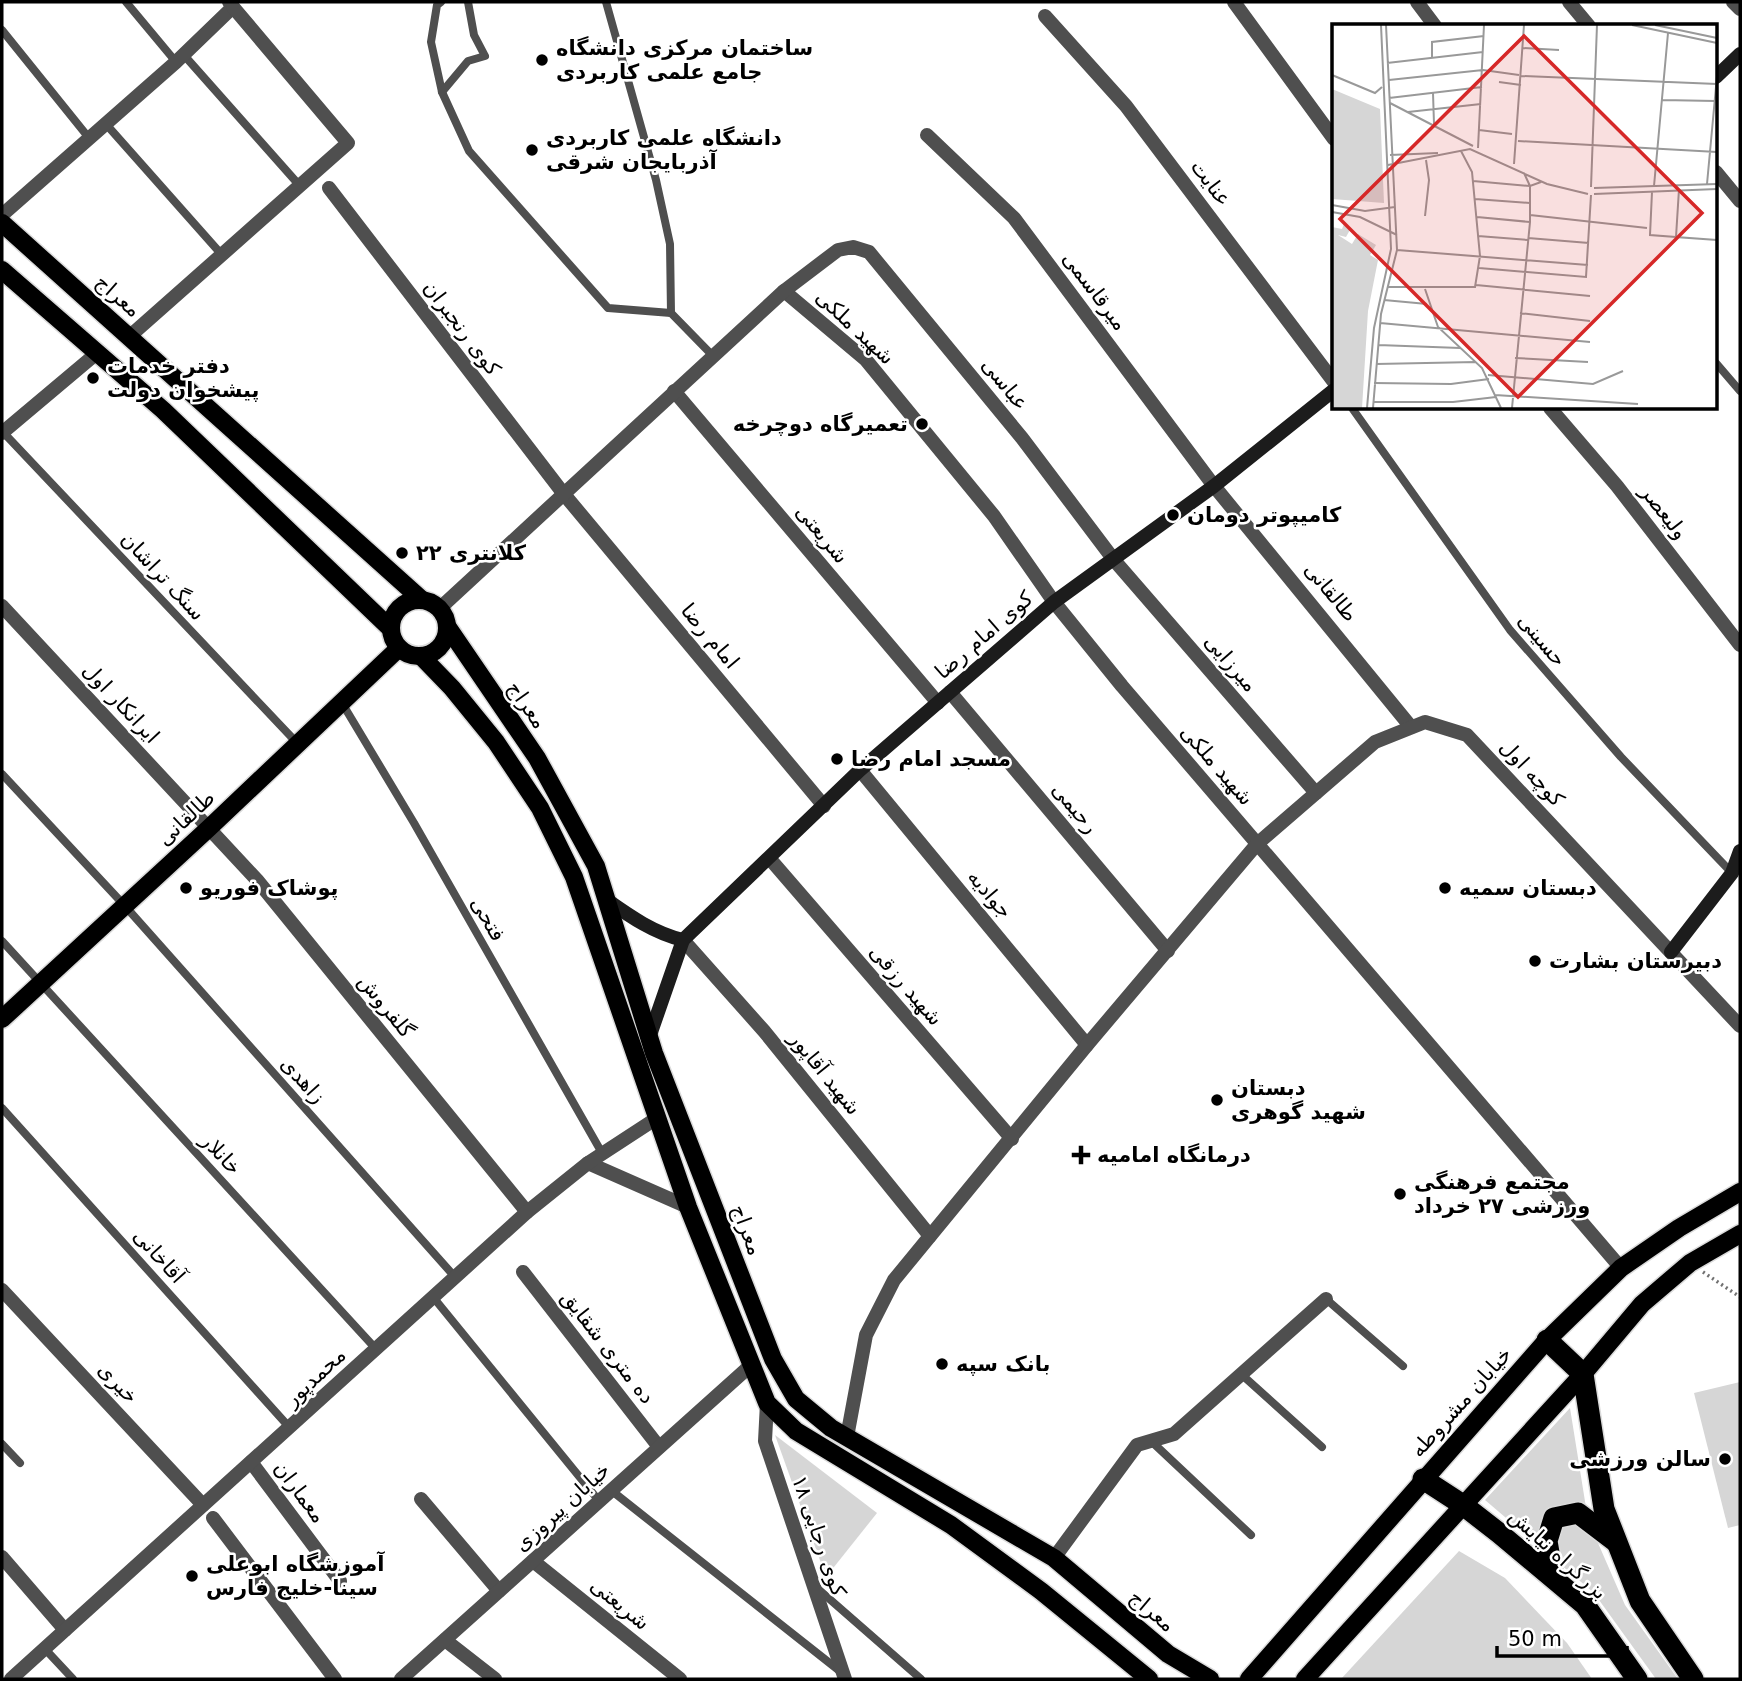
<svg xmlns="http://www.w3.org/2000/svg" width="1742" height="1681" font-family="'DejaVu Sans','Noto Naskh Arabic',sans-serif">
<style>
.green{fill:#d6d6d6}
.lines{fill:none;stroke-linecap:round;stroke-linejoin:round}
.primary-casing{stroke:#dbdbdb;stroke-width:21}
.highway-casing{stroke:#dbdbdb;stroke-width:24}
.path{stroke:#717171;stroke-width:3.5;stroke-dasharray:2 3.5;stroke-linecap:butt}
.lane{stroke:#4f4f4f;stroke-width:8}
.street{stroke:#4f4f4f;stroke-width:14}
.secondary{stroke:#1c1c1c;stroke-width:14}
.primary{stroke:#000;stroke-width:18}
.highway{stroke:#000;stroke-width:21}
.poi-dot{fill:#000;stroke:#fff;stroke-width:2.5}
.labels{text-anchor:middle;dominant-baseline:central;stroke-width:5;stroke-linejoin:round;paint-order:stroke}
.poi-label{font-size:21px;font-weight:bold;fill:#000;stroke:#fff;text-anchor:start}
.street-label{font-size:21px;fill:#000;stroke:#fff}
.inset-road{fill:none;stroke:#999;stroke-width:2}
.view{fill:#d62828;fill-opacity:0.15;stroke:#d62828;stroke-width:3.5}
.inset-edge{fill:none;stroke:#000;stroke-width:3.5}
</style>
<rect width="100%" height="100%" fill="#fff"/>
<!-- green -->
<g class="green">
<path d="M 1740,1382 L 1740,1525 L 1728,1528 L 1694,1393 Z"/>
<path d="M 1570,1408 L 1588,1520 L 1625,1605 L 1678,1679 L 1656,1679 L 1594,1593 L 1485,1500 Z"/>
<path d="M 775,1435 L 877,1513 L 826,1577 Z"/>
<path d="M 1459,1551 L 1505,1578 L 1567,1643 L 1592,1679 L 1341,1679 Z"/>
</g>
<g class="lines">
<defs>
<g id="primary">
<path d="M 2,223 L 422,600"/>
<path d="M 2,270 L 163,410 L 391,629"/>
<circle cx="419" cy="628" r="28"/>
<path d="M 447,626 L 537,758 L 596,866 L 654,1053 L 773,1359 L 796,1399 L 831,1428 L 1054,1558 L 1168,1654 L 1210,1679"/>
<path d="M 421,656 L 452,688 L 496,742 L 540,808 L 574,877 L 688,1207 L 767,1403 L 796,1431 L 951,1525 L 1041,1591 L 1149,1679"/>
<path d="M 2,1019 L 209,828 L 399,648"/>
<path d="M 1249,1679 L 1547,1340 L 1621,1268 L 1679,1228 L 1740,1192"/>
<path d="M 1305,1679 L 1583,1374 L 1642,1304 L 1690,1263 L 1740,1234"/>
</g>
<g id="highway">
<path d="M 1547,1340 L 1583,1374 L 1604,1509 L 1640,1601 L 1693,1679"/>
<path d="M 1423,1479 L 1463,1505 L 1499,1533 L 1585,1605 L 1637,1679"/>
<path d="M 1553,1576 L 1547,1541 L 1554,1518 L 1578,1513 L 1616,1542"/>
</g>
</defs>
<!-- primary casing -->
<use href="#primary" class="primary-casing"/>
<!-- highway casing -->
<use href="#highway" class="highway-casing"/>
<!-- path -->
<path class="path" d="M 1703,1272 L 1740,1297"/>
<!-- lane -->
<g class="lane">
<path d="M 126,2 L 176,62"/>
<path d="M 441,2 L 437,5 L 431,42 L 442,92 L 469,151 L 608,308 L 671,313 L 713,356"/>
<path d="M 606,2 L 656,180 L 670,244 L 671,313"/>
<path d="M 2,30 L 89,138"/>
<path d="M 183,54 L 300,186"/>
<path d="M 442,92 L 468,61 L 485,56 L 474,35 L 468,2"/>
<path d="M 105,123 L 222,255"/>
<path d="M 1716,363 L 1740,391"/>
<path d="M 1352,408 L 1510,630 L 1621,757 L 1732,873"/>
<path d="M 2,431 L 298,744"/>
<path d="M 342,703 L 414,823 L 602,1153"/>
<path d="M 2,774 L 125,906 L 455,1277"/>
<path d="M 2,941 L 376,1349"/>
<path d="M 2,1108 L 290,1428"/>
<path d="M 433,1297 L 600,1502"/>
<path d="M 1326,1299 L 1403,1366"/>
<path d="M 1241,1374 L 1322,1447"/>
<path d="M 1151,1441 L 1251,1535"/>
<path d="M 2,1444 L 20,1463"/>
<path d="M 612,1491 L 841,1672"/>
<path d="M 818,1589 L 921,1679"/>
<path d="M 45,1649 L 73,1679"/>
</g>
<!-- street -->
<g class="street">
<path d="M 1234,2 L 1334,139"/>
<path d="M 1417,2 L 1435,26"/>
<path d="M 1569,2 L 1589,26"/>
<path d="M 1733,2 L 1740,9"/>
<path d="M 1045,16 L 1126,106 L 1334,382"/>
<path d="M 927,135 L 1014,218 L 1214,486 L 1411,727"/>
<path d="M 1716,172 L 1740,201"/>
<path d="M 329,188 L 563,493 L 824,806"/>
<path d="M 2,215 L 176,62 L 233,7 L 229,2"/>
<path d="M 784,291 L 866,360 L 994,516 L 1054,602 L 1122,686 L 1621,1268"/>
<path d="M 130,336 L 348,143 L 233,7"/>
<path d="M 674,391 L 938,703"/>
<path d="M 1550,408 L 1617,486 L 1740,645"/>
<path d="M 2,433 L 97,353"/>
<path d="M 2,606 L 257,880 L 527,1212"/>
<path d="M 439,609 L 784,291 L 838,250 L 853,247 L 869,252 L 1022,438 L 1114,560 L 1316,793"/>
<path d="M 950,692 L 1168,951"/>
<path d="M 860,770 L 1087,1045"/>
<path d="M 770,859 L 1012,1139"/>
<path d="M 683,940 L 764,1031 L 930,1236"/>
<path d="M 588,1163 L 688,1207"/>
<path d="M 523,1272 L 659,1447"/>
<path d="M 2,1290 L 203,1505"/>
<path d="M 767,1403 L 765,1441 L 845,1679"/>
<path d="M 847,1437 L 866,1335 L 894,1280 L 1087,1045 L 1257,844 L 1375,742 L 1425,722 L 1467,735 L 1740,1026"/>
<path d="M 251,1462 L 340,1581"/>
<path d="M 421,1499 L 499,1591"/>
<path d="M 213,1518 L 335,1679"/>
<path d="M 2,1557 L 65,1630"/>
<path d="M 1054,1558 L 1137,1445 L 1174,1434 L 1326,1299"/>
<path d="M 533,1561 L 680,1679"/>
<path d="M 445,1640 L 495,1679"/>
<path d="M 11,1679 L 527,1212 L 588,1163 L 657,1118"/>
<path d="M 401,1679 L 750,1366"/>
</g>
<!-- secondary -->
<g class="secondary">
<path d="M 1716,77 L 1740,54"/>
<path d="M 607,900 C 631,917 654,933 683,940"/>
<path d="M 1671,952 L 1732,873 L 1740,851"/>
<path d="M 649,1038 L 683,940 L 860,770 L 1054,602 L 1214,486 L 1334,390"/>
</g>
<!-- primary -->
<use href="#primary" class="primary"/>
<!-- highway -->
<use href="#highway" class="highway"/>
</g>
<!-- markers -->
<g class="poi-dot">
<circle cx="542" cy="60" r="7"/>
<circle cx="532" cy="150" r="7"/>
<circle cx="93" cy="378" r="7"/>
<circle cx="922" cy="424" r="7"/>
<circle cx="1173" cy="515" r="7"/>
<circle cx="402" cy="553" r="7"/>
<circle cx="837" cy="759" r="7"/>
<circle cx="186" cy="888" r="7"/>
<circle cx="1445" cy="888" r="7"/>
<circle cx="1535" cy="961" r="7"/>
<circle cx="1217" cy="1100" r="7"/>
<path d="M1077.5 1144.5h7v7h7v7h-7v7h-7v-7h-7v-7h7z"/>
<circle cx="1400" cy="1194" r="7"/>
<circle cx="942" cy="1364" r="7"/>
<circle cx="1725" cy="1459" r="7"/>
<circle cx="192" cy="1576" r="7"/>
</g>
<g class="labels">
<!-- poi labels -->
<g class="poi-label">
<text x="556" y="48">ساختمان مرکزی دانشگاه<tspan x="556" dy="24">جامع علمی کاربردی</tspan></text>
<text x="546" y="138">دانشگاه علمی کاربردی<tspan x="546" dy="24">آذربایجان شرقی</tspan></text>
<text x="107" y="366">دفتر خدمات<tspan x="107" dy="24">پیشخوان دولت</tspan></text>
<text x="908" y="424" text-anchor="end">تعمیرگاه دوچرخه</text>
<text x="1187" y="515">کامیپوتر دومان</text>
<text x="416" y="553">کلانتری ٢٢</text>
<text x="851" y="759">مسجد امام رضا</text>
<text x="200" y="888">پوشاک فوریو</text>
<text x="1459" y="888">دبستان سمیه</text>
<text x="1549" y="961">دبیرستان بشارت</text>
<text x="1231" y="1088">دبستان<tspan x="1231" dy="24">شهید گوهری</tspan></text>
<text x="1097" y="1155">درمانگاه امامیه</text>
<text x="1414" y="1182">مجتمع فرهنگی<tspan x="1414" dy="24">ورزشی ۲۷ خرداد</tspan></text>
<text x="956" y="1364">بانک سپه</text>
<text x="1711" y="1459" text-anchor="end">سالن ورزشی</text>
<text x="206" y="1564">آموزشگاه ابوعلی<tspan x="206" dy="24">سینا-خلیج فارس</tspan></text>
</g>
<!-- street labels -->
<g class="street-label">
<text transform="translate(1211 183) rotate(53)">عنایت</text>
<text transform="translate(1095 291) rotate(53)">میرقاسمی</text>
<text transform="translate(118 296) rotate(41)">معراج</text>
<text transform="translate(855 327) rotate(43)">شهید ملکی</text>
<text transform="translate(462 328) rotate(53)">کوی رنجبران</text>
<text transform="translate(1005 384) rotate(51)">عباسی</text>
<text transform="translate(1664 512) rotate(52)">ولیعصر</text>
<text transform="translate(822 534) rotate(50)">شریعتی</text>
<text transform="translate(163 576) rotate(47)">سنگ تراشان</text>
<text transform="translate(1331 592) rotate(50)">طالقانی</text>
<text transform="translate(984 635) rotate(-41)">کوی امام رضا</text>
<text transform="translate(710 636) rotate(50)">امام رضا</text>
<text transform="translate(1542 640) rotate(50)">حسینی</text>
<text transform="translate(1231 663) rotate(49)">میرزایی</text>
<text transform="translate(121 703) rotate(47)">ایرانکار اول</text>
<text transform="translate(527 705) rotate(55)">معراج</text>
<text transform="translate(1217 765) rotate(49)">شهید ملکی</text>
<text transform="translate(1532 773) rotate(47)">کوچه اول</text>
<text transform="translate(1075 808) rotate(50)">رحیمی</text>
<text transform="translate(186 818) rotate(-43)">طالقانی</text>
<text transform="translate(990 894) rotate(50)">جوادیه</text>
<text transform="translate(488 919) rotate(60)">فتحی</text>
<text transform="translate(906 985) rotate(49)">شهید رزقی</text>
<text transform="translate(386 1006) rotate(51)">گلفروش</text>
<text transform="translate(825 1073) rotate(51)">شهید آقاپور</text>
<text transform="translate(303 1080) rotate(48)">زاهدی</text>
<text transform="translate(221 1154) rotate(47)">خانلار</text>
<text transform="translate(747 1230) rotate(69)">معراج</text>
<text transform="translate(159 1256) rotate(48)">آقاخانی</text>
<text transform="translate(608 1347) rotate(52)">ده متری شقایق</text>
<text transform="translate(315 1377) rotate(-43)">محمدپور</text>
<text transform="translate(118 1383) rotate(47)">خیری</text>
<text transform="translate(1461 1402) rotate(-48)">خیابان مشروطه</text>
<text transform="translate(300 1492) rotate(53)">معماران</text>
<text transform="translate(562 1507) rotate(-42)">خیابان پیروزی</text>
<text transform="translate(819 1536) rotate(71)">کوی رجایی ۱۸</text>
<text transform="translate(1558 1554) rotate(42)">بزرگراه نیایش</text>
<text transform="translate(620 1604) rotate(39)">شریعتی</text>
<text transform="translate(1152 1611) rotate(40)">معراج</text>
</g>
</g>
<!-- overview -->
<g transform="translate(1332 24)">
<rect width="385" height="385" fill="#fff"/>
<path d="M 0,65 L 48,85 L 52,179 L 0,175 ZM 12,200 L 19,204 L 14,213 L 6,211 L 20,220 L 26,210 L 44,221 L 38,231 L 46,236 L 36,287 L 30,384 L 0,384 L 0,203 L 10,205 Z" fill="#d6d6d6"/>
<path class="inset-road" d="M 300,1 L 385,19M 323,1 L 385,14M 191,24 L 227,26M 100,34 L 100,18 L 152,12M 55,39 L 151,28M 0,51 L 43,69 L 50,63M 189,52 L 385,60M 57,56 L 151,46 L 187,51M 167,58 L 189,61M 101,69 L 102,100M 57,74 L 150,63M 330,76 L 383,77M 58,79 L 141,122M 76,88 L 149,80M 147,106 L 180,110M 186,117 L 385,128M 146,124 L 152,1M 58,131 L 106,129M 182,140 L 192,1M 56,141 L 138,125 L 215,160 L 256,170M 141,157 L 198,162 L 209,158M 375,160 L 385,52M 322,162 L 336,9M 259,163 L 265,1M 262,164 L 385,160M 347,165 L 344,213 L 385,216M 320,168 L 318,211 L 344,213M 262,170 L 385,165M 143,175 L 198,179M 0,181 L 33,187 L 63,183M 0,188 L 28,193 L 65,211M 198,191 L 315,204M 93,192 L 97,156 L 94,136M 145,193 L 198,198M 146,212 L 196,216M 196,214 L 257,219M 65,226 L 256,241M 147,244 L 254,253 L 259,171M 144,261 L 258,272M 56,263 L 143,263 L 148,232 L 140,148 L 129,127M 93,265 L 106,303 L 150,344 L 169,384M 52,276 L 95,280M 188,289 L 258,297M 48,299 L 258,318M 46,321 L 128,324M 183,334 L 256,338M 44,340 L 144,338M 156,351 L 261,360 L 291,347M 42,359 L 119,360 L 157,355M 163,371 L 306,380M 41,378 L 121,378 L 164,373M 35,384 L 42,304 L 59,225 L 49,1M 41,384 L 49,290 L 65,226 L 54,1M 180,384 L 198,198 L 198,162 L 192,149"/>
<path class="view" d="M 192,12 L 370,189 L 186,373 L 8,195 Z"/>
<rect width="385" height="385" class="inset-edge"/>
</g>
<!-- border -->
<rect width="1742" height="1681" fill="none" stroke="#000000" stroke-width="7"/>
<!-- scale -->
<path d="M1497 1646v10h130v-10" fill="none" stroke="#000000" stroke-width="3.5"/>
<text x="1508" y="1646" font-size="21" fill="#000000" stroke="#ffffff" stroke-width="5" paint-order="stroke">50 m</text>
</svg>
